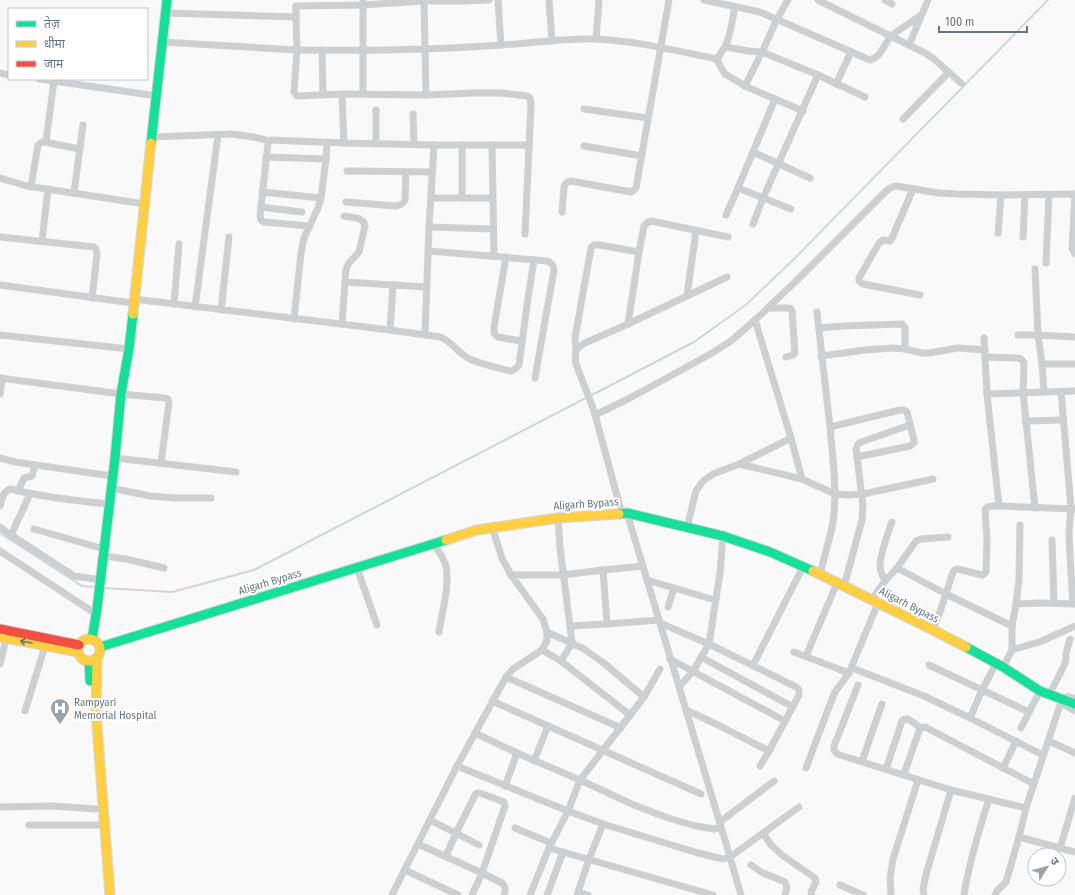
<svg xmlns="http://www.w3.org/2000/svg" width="1075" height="895" font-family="'Fira Sans Condensed','Noto Sans Devanagari',sans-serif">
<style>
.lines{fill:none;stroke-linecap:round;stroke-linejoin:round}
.stream{stroke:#ced6d9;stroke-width:2}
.fast-casing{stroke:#d5d6d7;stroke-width:11}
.slow-casing{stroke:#d5d6d7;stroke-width:11}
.jam-casing{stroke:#d5d6d7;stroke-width:11}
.street{stroke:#cecfd0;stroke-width:7}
.fast{stroke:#16e098;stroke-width:9}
.slow{stroke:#ffcf43;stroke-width:9}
.jam{stroke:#f24e42;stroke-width:9}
.oneway{stroke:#657683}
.labels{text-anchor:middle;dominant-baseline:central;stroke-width:4;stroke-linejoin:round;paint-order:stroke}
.street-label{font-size:11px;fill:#657683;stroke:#fff}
.poi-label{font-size:11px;fill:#657683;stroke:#fff;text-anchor:start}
</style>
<rect width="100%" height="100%" fill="#f9f9f9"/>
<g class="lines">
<!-- stream -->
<g class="stream">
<path d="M 0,533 L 82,586 L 96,587"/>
<path d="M 103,588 L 172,592 L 254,570 L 694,342 L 747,304 L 797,256 L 1048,0"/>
</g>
<defs>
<g id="fast">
<path d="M 151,143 L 167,0"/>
<path d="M 619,514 L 627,513 L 723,536 L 770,552 L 813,571"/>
<path d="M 92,639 L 97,609 L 115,458 L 121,394 L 129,349 L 133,314"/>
<path d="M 100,647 L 446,540"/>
<path d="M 966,647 L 1003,667 L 1040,691 L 1075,704"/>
<path d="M 89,661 L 90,681"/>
</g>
<g id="slow">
<path d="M 133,314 L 151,143"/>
<path d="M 446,540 L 477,530 L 558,518 L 619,514"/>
<path d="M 813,571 L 933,630 L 966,647"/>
<path d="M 0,637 L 78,652"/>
<circle cx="89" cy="650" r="11"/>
<path d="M 97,657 L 96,713 L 110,895"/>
</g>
<path id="jam" d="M 0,629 L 79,645"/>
</defs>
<!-- fast casing -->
<use href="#fast" class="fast-casing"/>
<!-- slow casing -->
<use href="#slow" class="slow-casing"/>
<!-- jam casing -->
<use href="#jam" class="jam-casing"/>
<!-- street -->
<g class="street">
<path d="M 498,0 L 501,45 C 532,43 564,38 596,39 C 637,41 677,51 717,59 L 725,47 L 749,51 L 762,52 L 777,19 L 788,0"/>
<path d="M 549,0 L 552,41"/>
<path d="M 704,0 L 760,12 L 870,60 C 881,57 884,45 890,37 C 896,31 914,21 921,15"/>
<path d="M 818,0 L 925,53 L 934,59 L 961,83"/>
<path d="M 885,0 L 892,4"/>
<path d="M 363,1 L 363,94"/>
<path d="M 424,1 L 426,95"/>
<path d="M 165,13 L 296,17 L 296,6 L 363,5 L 424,1 L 463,1 L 489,0"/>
<path d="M 596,39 L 599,0"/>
<path d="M 163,42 L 297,50 L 296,17"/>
<path d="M 501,45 C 433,50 365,51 297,50 L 294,92 L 297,96 L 342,94 L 426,95 L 474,93 L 501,93 L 527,96 L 530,98 L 531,104 L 525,234"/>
<path d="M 909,45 L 928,0"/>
<path d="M 725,47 C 731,35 732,20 735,7"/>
<path d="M 322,50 L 323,95"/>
<path d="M 717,59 L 720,66 L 725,74 L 732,78 L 745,86 L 803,111"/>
<path d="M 0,73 L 9,75"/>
<path d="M 818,75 L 865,97"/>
<path d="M 39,79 L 54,81"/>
<path d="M 836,84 L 851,52"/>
<path d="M 745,86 L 762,52 L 818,75 L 763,198 L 753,224"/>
<path d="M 342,94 L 344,143 L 434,145 L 529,145"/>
<path d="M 775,99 L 738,188 L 791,209"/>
<path d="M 584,109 L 648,118"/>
<path d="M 376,110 L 376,144"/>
<path d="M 413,114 L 414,144"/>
<path d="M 903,119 L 949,72"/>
<path d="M 152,137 L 231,134 L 254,137 L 269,141"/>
<path d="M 462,145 L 462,198"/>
<path d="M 492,145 L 494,256"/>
<path d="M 584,146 L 642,156"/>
<path d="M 80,149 L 49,143 L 46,141 L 54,81 L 157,96"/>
<path d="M 753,152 L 810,178"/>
<path d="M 266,157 L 326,159"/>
<path d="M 347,171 L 432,172"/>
<path d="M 0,178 L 27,186 L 145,204"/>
<path d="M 31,186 L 38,145 L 42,142 L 47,142"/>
<path d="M 913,189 L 892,238 L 890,241 L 883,240 L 879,243 L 859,278 L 859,281 L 863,284 L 920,295"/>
<path d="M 262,192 L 321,198"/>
<path d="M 74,193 L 83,125"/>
<path d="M 1075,194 L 1072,248 L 1075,254"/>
<path d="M 431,198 L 492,198"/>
<path d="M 346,202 L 396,206 C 401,205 403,204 405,200 L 406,172"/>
<path d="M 261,207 L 302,212"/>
<path d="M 562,212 L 564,187 C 565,183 567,182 571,181 L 631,192 L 634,190 L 636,188 L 669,0"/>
<path d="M 726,215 L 738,188"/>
<path d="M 344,216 C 352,218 363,216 365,226 L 359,252 L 349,263 L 346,269 L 345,282"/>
<path d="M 309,226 L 264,222 L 261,220 L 260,216 L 268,143 L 269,141 L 271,140 L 344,143"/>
<path d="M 429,227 L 493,229"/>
<path d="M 998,233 L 1001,195"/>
<path d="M 0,237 L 94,247 L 96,249 L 97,254 L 92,298"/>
<path d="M 1023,237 L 1025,195"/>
<path d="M 42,241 L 48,189"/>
<path d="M 429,251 L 548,261 C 553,264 554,266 554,270 L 535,378"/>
<path d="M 506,257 L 494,327 L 494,333 L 498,337 L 521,341"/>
<path d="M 1046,263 L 1049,195"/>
<path d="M 1035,269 L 1038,335 L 1042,364"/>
<path d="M 0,285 L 133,303"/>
<path d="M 687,296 L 696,230"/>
<path d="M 134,299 L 390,330 L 440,337 C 452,341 458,354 470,359 C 483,365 497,367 510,371 C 514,371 516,369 519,365 L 528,298 L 534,260"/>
<path d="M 174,304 L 179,244"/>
<path d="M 195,307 L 218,135"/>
<path d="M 769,308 L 790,308 L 792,311 L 795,353 L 793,355 L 786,357"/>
<path d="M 221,310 L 229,237"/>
<path d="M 817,312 L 830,427"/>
<path d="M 294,319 L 301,253 L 304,238 L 318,208 L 321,198 L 326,159 L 327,142"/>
<path d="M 755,320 L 791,438 L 802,479 L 835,494 L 834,471 L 830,427 L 900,410 L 904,410 L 907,412 L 914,440 L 914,443 L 910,446 L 857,457"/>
<path d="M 342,324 L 345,282 L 426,287"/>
<path d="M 628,324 L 639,252 L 644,226 L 647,223 L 651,221 L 728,237"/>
<path d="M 819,328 L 843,326 L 902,324 L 903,325 L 905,328 L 905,349"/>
<path d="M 390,330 L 393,285"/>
<path d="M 0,335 L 129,349"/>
<path d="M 425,335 L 429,227 L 434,145"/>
<path d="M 1018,335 L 1038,335 L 1075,337"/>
<path d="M 576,351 L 575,337 L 577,327 L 591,248 L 594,245 L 599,245 L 639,252"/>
<path d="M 821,356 L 865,350 L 892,348 L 905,349 L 922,353 L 930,353 L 958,348 L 985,350"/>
<path d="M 985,357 L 1019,358 L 1022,360 L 1024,363 L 1023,392 L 1035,508"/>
<path d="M 0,378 L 121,394 L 165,398 L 168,399 L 169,402 L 161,463"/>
<path d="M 1044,391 L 1042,364 L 1075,364"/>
<path d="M 1061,391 L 1071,508 L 1069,532 L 1070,557 L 1073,604"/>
<path d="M 0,394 L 2,378"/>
<path d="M 987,394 L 1075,391"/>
<path d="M 595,415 L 626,400 L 665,379 L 712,353 L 731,341 L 755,320 L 794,283 L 886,191 L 890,188 L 896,186 L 939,193 L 957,194 L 1001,195 L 1075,194"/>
<path d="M 1025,421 L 1063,420"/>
<path d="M 0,458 L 15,462 L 112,476"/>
<path d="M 115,458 L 236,472"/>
<path d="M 739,464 L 802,479"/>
<path d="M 111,488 L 150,496 L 176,498 L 211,498"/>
<path d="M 18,491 L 24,478 L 32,476 L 35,465"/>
<path d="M 0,506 C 2,500 3,491 10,489 C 43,497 76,501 109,504"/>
<path d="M 999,506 L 1075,509"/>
<path d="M 627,513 L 730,857 L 741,895"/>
<path d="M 622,514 L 594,411 L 576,364 C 574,353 575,349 585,343 L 628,324 L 727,277"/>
<path d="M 558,518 L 560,548 L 570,626 L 572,643 L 561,661"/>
<path d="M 0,527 L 11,535 L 74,576 L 101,580"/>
<path d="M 687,528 L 696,491 L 703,481 L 713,474 L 739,464 L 791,438"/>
<path d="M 34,529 L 104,549"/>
<path d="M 11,535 L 30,494"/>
<path d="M 723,536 L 720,573 L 709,644 L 796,687 L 799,690 L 799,695 L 769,751 L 760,766"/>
<path d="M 1052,540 L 1054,603"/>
<path d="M 434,544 C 438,551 444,558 446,566 C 450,585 442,612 439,632"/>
<path d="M 0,551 L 96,614"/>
<path d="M 104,556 L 126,559 L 164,568"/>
<path d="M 357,568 L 377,625"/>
<path d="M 897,568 L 946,594 L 1012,626"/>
<path d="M 603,570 L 607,624"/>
<path d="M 820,574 L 832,528 L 834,515 L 835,494 L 849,495 L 863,494 L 933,479"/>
<path d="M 511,575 L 563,575 L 603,570 L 643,566"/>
<path d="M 647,580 L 715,600"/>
<path d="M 885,581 C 883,576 880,572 880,566 C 880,554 888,533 892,522"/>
<path d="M 844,586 L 862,520 L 863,505 L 856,449 L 858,444 L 861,442 L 910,425"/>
<path d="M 872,599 L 885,581 L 897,568 L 916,541 L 921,539 L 948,537"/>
<path d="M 1016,604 L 1040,603 L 1075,604"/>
<path d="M 668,607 L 674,588"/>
<path d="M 660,623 L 709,644 L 693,671 L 679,687"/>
<path d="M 570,626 L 607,624 L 659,620"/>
<path d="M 933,630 L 942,606 L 953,572 L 955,570 L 958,569 L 982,575 L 984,574 L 986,572 L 987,538 L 985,510 C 987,505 993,506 999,506 L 987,394 L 984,338"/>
<path d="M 547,632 L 584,649 L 605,664 L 644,697"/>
<path d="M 542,650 L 561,661 L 630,715"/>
<path d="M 1012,650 L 1042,641 L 1075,626"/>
<path d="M 794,652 L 849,673"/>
<path d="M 806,656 L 837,583"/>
<path d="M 701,657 L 793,707"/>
<path d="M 670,659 L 785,721"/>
<path d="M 0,664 L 6,639"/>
<path d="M 753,665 L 803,567"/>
<path d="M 929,665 L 1029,712"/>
<path d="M 1003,667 L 1012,650 L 1012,626 L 1016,604 L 1019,580 L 1020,525"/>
<path d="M 852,668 L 924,696 L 970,718 L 1043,755"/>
<path d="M 506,677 L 621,728"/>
<path d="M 858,685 L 834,746 L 834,750 L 837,754 L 951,790 L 1026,808"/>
<path d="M 1049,695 L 1064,666 L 1066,660 L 1066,653 L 1070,639"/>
<path d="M 492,701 L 701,794"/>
<path d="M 1061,703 L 1075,711"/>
<path d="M 686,710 L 718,725 L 769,751"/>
<path d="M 25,711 L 45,646"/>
<path d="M 970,718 L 982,690 L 996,664"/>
<path d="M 1021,728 L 1040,691"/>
<path d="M 475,733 L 517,753 L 580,780 L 634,805 L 668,818 L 696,826 L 714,829 L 721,828"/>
<path d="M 1049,741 L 1075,753"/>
<path d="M 534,761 L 548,726"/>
<path d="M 862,761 L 882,704"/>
<path d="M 457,766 L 568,811 L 603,824 L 589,859 L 577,895"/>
<path d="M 806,768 L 832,699 L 835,692 L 849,673 L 878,603"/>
<path d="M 1003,768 L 1016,741"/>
<path d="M 886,769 L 902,721 L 905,719 L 908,719 L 921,728"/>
<path d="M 904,774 L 919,731 L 921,728 L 925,727 L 1034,784"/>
<path d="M 505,786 L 517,753"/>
<path d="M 0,807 L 52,806 L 96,809"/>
<path d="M 430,820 L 479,845"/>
<path d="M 720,822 L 774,781"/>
<path d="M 603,824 L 698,853 L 723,859 L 730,857 L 799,807"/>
<path d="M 29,825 L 98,825"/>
<path d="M 515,828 L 551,843"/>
<path d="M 763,833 L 771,845 L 782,855 L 815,878 L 816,882 L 811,892 L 812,895"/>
<path d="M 1019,837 L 1075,852"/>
<path d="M 418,844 L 482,873 L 505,806 L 504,802 L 480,793 L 477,793 L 475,795 L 456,833 L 446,856"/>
<path d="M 549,848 L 713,895"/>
<path d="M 1060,848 L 1075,798"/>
<path d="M 751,865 L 761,872 L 785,882 L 787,887 L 785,895"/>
<path d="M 405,870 L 458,895"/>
<path d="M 840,885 L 863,895"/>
<path d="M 578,892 L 588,895"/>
<path d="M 392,895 L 457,766 L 506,677 L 513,669 L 542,650 L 547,640 L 547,632 L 543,619 L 511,575 L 502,558 L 492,527"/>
<path d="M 472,895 L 482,873 L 502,883 C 506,887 506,890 504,895"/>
<path d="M 530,895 L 549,848 L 568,811 L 580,780 L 644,697 L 660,669"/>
<path d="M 547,895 L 563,852"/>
<path d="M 891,895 L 890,878 L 893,859 L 918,780"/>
<path d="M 924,895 L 923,889 L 927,871 L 951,790"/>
<path d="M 964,895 C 969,862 979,830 989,799"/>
<path d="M 995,895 L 997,891 L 1006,882 L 1019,837 L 1026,808 L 1062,699 C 1066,696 1070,696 1075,699"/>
</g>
<!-- fast -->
<use href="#fast" class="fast"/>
<!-- slow -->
<use href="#slow" class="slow"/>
<!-- jam -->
<use href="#jam" class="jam"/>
</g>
<!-- one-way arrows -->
<defs><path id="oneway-shaft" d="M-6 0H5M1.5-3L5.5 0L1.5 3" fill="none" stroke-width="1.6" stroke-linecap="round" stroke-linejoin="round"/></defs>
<use class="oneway" href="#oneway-shaft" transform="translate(26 642) rotate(-170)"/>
<!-- icons -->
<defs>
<symbol id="hospital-pin" viewBox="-11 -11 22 30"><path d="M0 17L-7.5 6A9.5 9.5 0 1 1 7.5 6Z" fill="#99a4ac" stroke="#fff"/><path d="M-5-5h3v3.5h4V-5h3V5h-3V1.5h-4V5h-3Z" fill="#fff"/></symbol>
</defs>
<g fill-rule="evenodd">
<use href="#hospital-pin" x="49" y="697" width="22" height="30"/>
</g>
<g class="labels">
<!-- street labels -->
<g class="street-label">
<text transform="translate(586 504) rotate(-4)">Aligarh Bypass</text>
<text transform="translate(270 582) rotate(-17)">Aligarh Bypass</text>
<text transform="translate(909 605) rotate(27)">Aligarh Bypass</text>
</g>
<!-- poi labels -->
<g class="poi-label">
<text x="74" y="702">Rampyari<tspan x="74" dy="13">Memorial Hospital</tspan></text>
</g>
</g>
<!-- legend -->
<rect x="8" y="8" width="140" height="72" fill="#ffffff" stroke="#c1c8cd"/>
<rect x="16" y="21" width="20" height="6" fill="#16e098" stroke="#c1c8cd"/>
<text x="44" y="28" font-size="12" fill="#657683">तेज़</text>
<rect x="16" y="41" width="20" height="6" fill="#ffcf43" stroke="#c1c8cd"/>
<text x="44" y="48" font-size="12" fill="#657683">धीमा</text>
<rect x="16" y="61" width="20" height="6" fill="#f24e42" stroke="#c1c8cd"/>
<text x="44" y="68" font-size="12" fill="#657683">जाम</text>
<!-- north arrow -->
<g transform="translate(1047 867) rotate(53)"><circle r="19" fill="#ffffff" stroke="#c1c8cd"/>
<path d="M0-3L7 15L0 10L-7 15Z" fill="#99a4ac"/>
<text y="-6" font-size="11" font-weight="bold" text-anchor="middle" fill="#657683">उ</text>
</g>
<!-- scale -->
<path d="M939 26v6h88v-6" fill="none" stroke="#657683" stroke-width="2"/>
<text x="945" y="26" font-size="12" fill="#657683" stroke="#ffffff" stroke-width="3" paint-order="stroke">100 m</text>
</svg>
